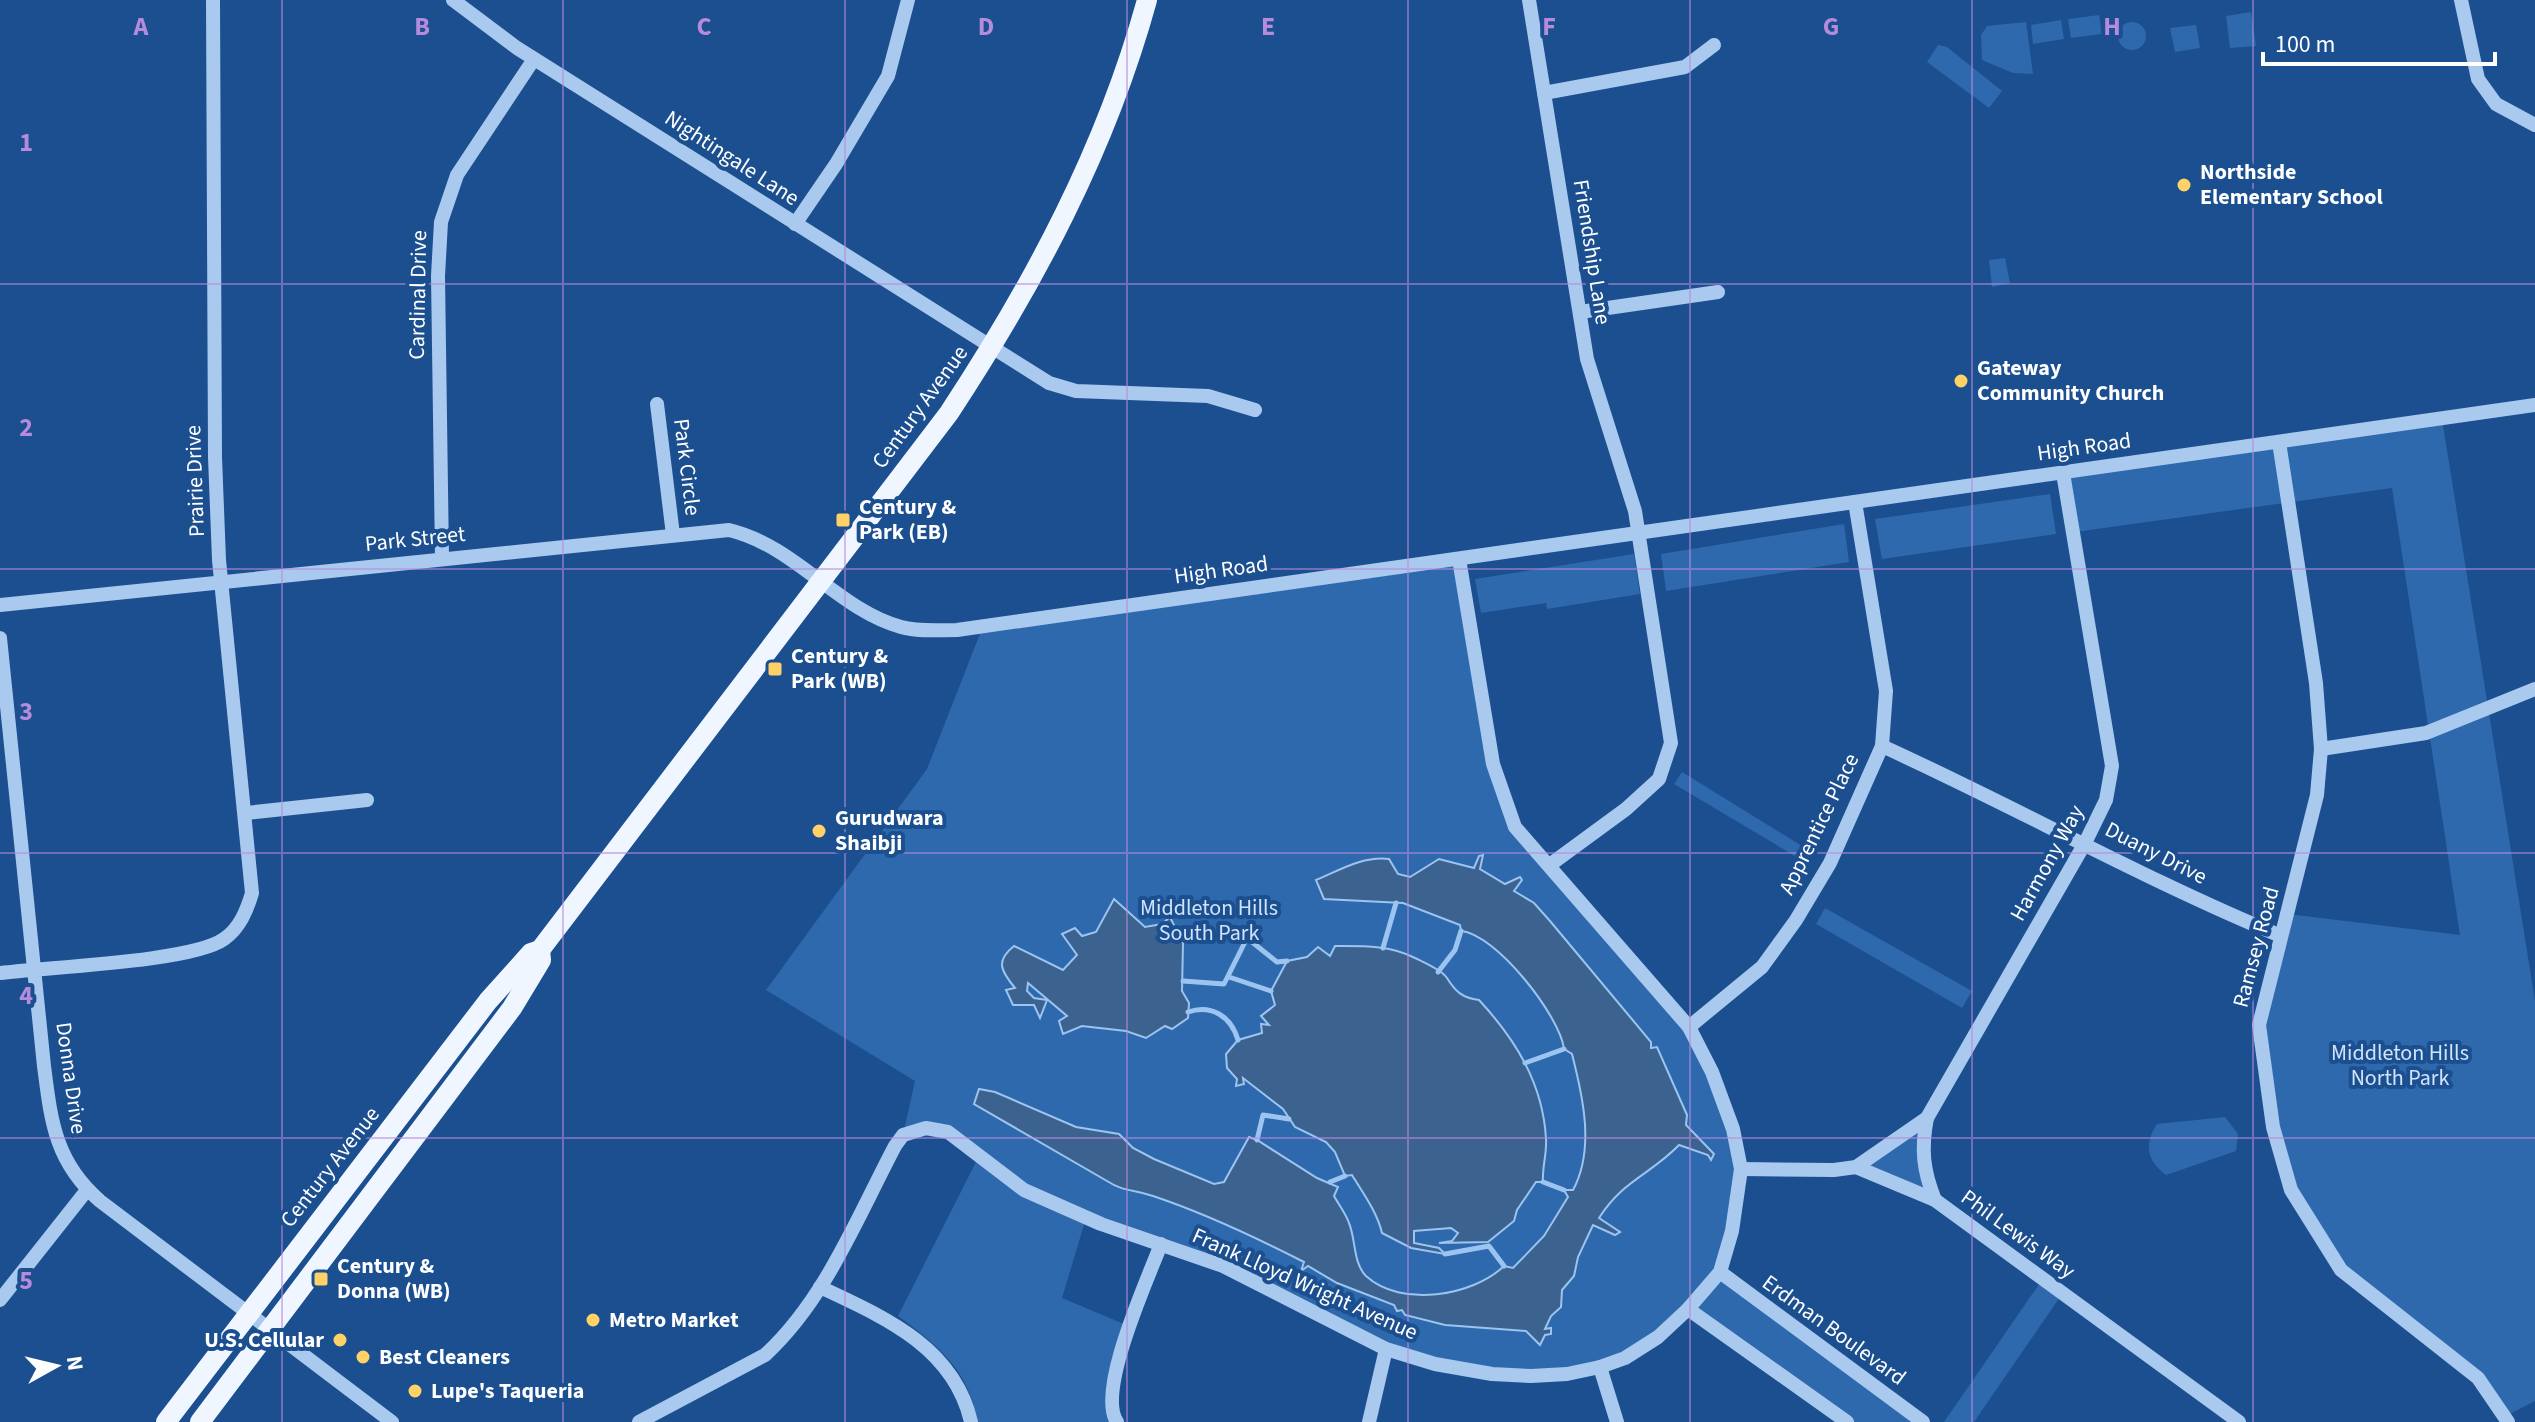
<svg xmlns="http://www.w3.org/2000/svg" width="2535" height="1422" font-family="'Source Sans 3',sans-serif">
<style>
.green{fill:#2e69ad}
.water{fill:#3c6290;stroke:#9cc4f0;stroke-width:2}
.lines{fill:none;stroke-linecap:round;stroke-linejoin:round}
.stream{stroke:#9cc4f0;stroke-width:5}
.minor{stroke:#a9c9ee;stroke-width:14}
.major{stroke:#f0f6ff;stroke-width:20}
.grid{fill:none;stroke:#b68bdc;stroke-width:2;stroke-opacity:0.55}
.poi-dot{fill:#ffd166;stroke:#1b4f8f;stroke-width:3}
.labels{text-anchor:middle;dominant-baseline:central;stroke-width:8;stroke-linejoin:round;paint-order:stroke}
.street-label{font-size:22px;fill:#fff;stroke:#1b4f8f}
.poi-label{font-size:22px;font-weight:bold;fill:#fff;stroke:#1b4f8f;text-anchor:start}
.park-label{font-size:22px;fill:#cfe3fa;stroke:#1b4f8f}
.grid-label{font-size:26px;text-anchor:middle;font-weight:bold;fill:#b68bdc;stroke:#1b4f8f;stroke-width:8;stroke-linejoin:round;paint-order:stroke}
</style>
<rect width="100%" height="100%" fill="#1b4f8f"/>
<!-- green -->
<g class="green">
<path d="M 2251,12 L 2256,46 L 2230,48 L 2226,16 Z"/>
<path d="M 2099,15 L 2102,34 L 2071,38 L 2068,19 Z"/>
<path d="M 2061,20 L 2064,39 L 2033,44 L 2031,25 Z"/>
<path d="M 2026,22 L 2033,74 L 2013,73 L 1982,60 L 1981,35 L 1987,26 Z"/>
<circle cx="2132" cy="36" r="14"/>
<path d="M 2196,25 L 2200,48 L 2175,52 L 2170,28 Z"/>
<path d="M 1938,45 L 1947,47 L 2002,91 L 1989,108 L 1927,62 Z"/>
<path d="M 2005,258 L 2010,283 L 1992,287 L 1989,260 Z"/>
<path d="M 2442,419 L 2535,1001 L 2535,1401 L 2506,1416 L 2478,1377 L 2341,1270 L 2291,1190 L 2259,1025 L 2288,914 L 2460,935 L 2392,488 L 2075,532 L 2063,473 Z"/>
<path d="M 2050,494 L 2056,534 L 1882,559 L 1875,519 Z"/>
<path d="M 1844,524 L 1849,562 L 1666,591 L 1661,554 Z"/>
<path d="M 1634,554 L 1640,594 L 1547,609 L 1546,603 L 1481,613 L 1475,579 Z"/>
<path d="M 1459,559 L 1493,764 L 1515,827 L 1689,1027 L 1741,1169 L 1720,1272 L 1923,1422 L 1847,1422 L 1688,1309 L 1625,1358 L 1567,1374 L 1435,1364 L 1223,1266 L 1086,1218 L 1062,1298 L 1131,1327 L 1111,1388 L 1117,1422 L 976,1422 C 972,1372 935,1343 898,1316 L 979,1156 L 948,1132 L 903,1135 L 915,1081 L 766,990 L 927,769 L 983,626 Z"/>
<path d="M 1682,772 L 1810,851 L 1805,862 L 1674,784 Z"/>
<path d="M 1825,908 L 1972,991 L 1962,1008 L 1816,924 Z"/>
<path d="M 2225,1117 L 2238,1134 L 2236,1151 L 2166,1175 C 2146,1160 2144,1144 2157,1124 Z"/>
<path d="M 1927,1118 L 1935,1200 L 1856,1167 Z"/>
<path d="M 2042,1280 L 2062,1294 L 1974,1422 L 1944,1422 Z"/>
</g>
<!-- water -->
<g class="water">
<path d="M 1483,855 L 1480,869 L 1505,884 L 1520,877 L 1522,880 L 1514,891 L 1534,903 L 1550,921 L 1651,1042 L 1651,1048 L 1657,1047 L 1687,1115 L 1686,1125 L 1714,1154 L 1711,1160 L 1708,1155 L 1679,1145 C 1650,1175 1623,1180 1599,1218 L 1620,1232 L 1615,1235 L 1593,1225 L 1578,1257 L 1574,1276 L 1562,1290 L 1561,1307 L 1551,1316 L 1545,1329 L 1551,1328 L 1551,1334 L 1545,1335 L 1540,1345 L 1526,1331 L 1445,1325 L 1405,1315 L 1402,1310 L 1397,1311 L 1394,1305 L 1337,1283 L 1308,1266 L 1301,1271 L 1304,1262 C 1255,1237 1204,1213 1153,1196 C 1132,1189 1124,1192 1107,1181 L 974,1104 L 979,1089 L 995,1092 L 1076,1127 L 1119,1134 L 1133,1148 L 1154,1159 L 1214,1184 L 1224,1182 L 1249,1137 L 1257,1140 L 1317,1178 L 1338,1187 L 1334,1196 C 1339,1205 1346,1214 1349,1223 C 1356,1240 1353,1263 1366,1276 C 1401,1308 1473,1296 1504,1266 L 1513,1268 L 1544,1236 L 1568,1197 L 1564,1190 L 1573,1190 C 1595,1149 1583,1097 1572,1054 L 1564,1049 C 1560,1016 1496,934 1461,931 L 1460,925 L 1403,903 L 1324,899 L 1316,880 C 1340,870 1362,856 1389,859 L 1398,874 L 1410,877 L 1439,859 L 1474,868 L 1479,856 Z"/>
<path d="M 1114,899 L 1145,927 L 1162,924 L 1170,917 L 1183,943 L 1182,991 L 1189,1003 L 1188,1018 L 1172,1029 L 1165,1026 L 1146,1038 L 1126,1031 L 1082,1026 L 1063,1034 L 1059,1021 L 1067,1016 L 1028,983 L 1027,991 L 1034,998 L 1047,1000 L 1040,1018 L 1034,1005 L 1013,1005 L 1006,990 L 1015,988 C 1001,971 995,961 1014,946 L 1063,970 L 1077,955 L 1062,934 L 1075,928 L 1082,936 L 1096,932 Z"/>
<path d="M 1335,946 C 1362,946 1391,945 1415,958 C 1423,962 1442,970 1447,978 C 1455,991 1462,998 1479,1000 C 1516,1040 1543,1084 1546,1139 C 1547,1154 1542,1167 1543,1182 L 1536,1182 L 1517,1210 L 1514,1221 L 1488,1242 L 1439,1243 L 1452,1241 L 1458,1233 L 1451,1228 L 1414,1231 L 1414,1243 L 1439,1248 L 1445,1254 L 1411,1248 L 1382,1233 C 1377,1212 1363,1193 1352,1175 L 1345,1176 L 1335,1152 L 1326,1142 L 1295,1127 L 1283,1109 L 1243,1078 L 1244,1084 L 1236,1086 L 1237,1079 L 1227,1068 L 1226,1054 L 1238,1040 L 1262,1033 L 1261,1024 L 1269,1025 L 1261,1016 L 1275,1005 L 1271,991 L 1287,961 L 1307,957 L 1318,947 L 1330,956 Z"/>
</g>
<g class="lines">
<!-- stream -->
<g class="stream">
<path d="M 1383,948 L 1396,903"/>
<path d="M 1438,972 L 1455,950 L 1461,931"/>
<path d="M 1229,977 L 1271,991"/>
<path d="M 1183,981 L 1224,984 L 1247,938 L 1277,962 L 1287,961"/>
<path d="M 1188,1012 C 1211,1004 1231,1016 1238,1040"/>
<path d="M 1525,1063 L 1564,1049"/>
<path d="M 1257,1140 L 1263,1115 L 1289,1119"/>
<path d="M 1330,1182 L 1345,1176"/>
<path d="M 1543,1182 L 1564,1190"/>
<path d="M 1445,1254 L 1489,1246 L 1504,1266"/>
</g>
<!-- minor -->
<g class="minor">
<path d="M 453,0 L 517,48 L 1049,383 L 1076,391 L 1208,396 L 1255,410"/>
<path d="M 1529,0 L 1587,359 L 1635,511 L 1671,743 L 1659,779 L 1626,809 L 1551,864"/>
<path d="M 2461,0 L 2478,79 L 2496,104 L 2535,125"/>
<path d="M 1544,93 L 1685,67 L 1714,45"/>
<path d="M 795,224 L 836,164 L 888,76 L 908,0"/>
<path d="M 1580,312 L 1718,292"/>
<path d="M 657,404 L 673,535"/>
<path d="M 2279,442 L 2316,683 L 2321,749 L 2317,795 L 2259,1025 L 2273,1127 L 2291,1190 L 2341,1270 L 2478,1378 L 2508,1422"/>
<path d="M 442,558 L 438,276 L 441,222 L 457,175 L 534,59"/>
<path d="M 0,605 L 729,530 C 796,546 837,609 901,627 C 919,632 939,630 957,630 L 2535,405"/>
<path d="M 0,638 L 44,1066 C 51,1121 55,1162 100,1201 L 392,1422"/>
<path d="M 1882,746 C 2016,807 2145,880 2281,936"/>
<path d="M 2321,749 L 2426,733 L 2535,689"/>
<path d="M 246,813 L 367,800"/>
<path d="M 0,973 C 47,967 192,962 224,939 C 240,928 247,910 252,893 L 219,560 L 215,457 L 213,0"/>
<path d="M 1689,1027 L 1762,967 L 1796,920 L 1830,863 L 1882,746 L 1886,691 L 1855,502"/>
<path d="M 1927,1118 C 1921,1149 1923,1170 1935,1200"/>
<path d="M 1856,1167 L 1927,1118 L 2085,843 L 2106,800 L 2112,766 L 2063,473"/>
<path d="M 1741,1169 L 1834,1170 L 1856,1167 L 1935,1200 L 2239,1422"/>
<path d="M 1720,1272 L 1923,1422"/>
<path d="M 820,1287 C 884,1317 954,1347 971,1422"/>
<path d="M 0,1300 L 87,1190"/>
<path d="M 1688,1309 L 1847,1422"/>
<path d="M 1600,1367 L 1617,1422"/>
<path d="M 639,1422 L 765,1355 C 825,1300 857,1218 895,1146 L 903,1135 L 926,1128 L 948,1132 L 1024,1190 L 1101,1224 L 1223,1266 L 1386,1349 L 1435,1364 L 1492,1374 L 1531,1376 L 1567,1374 L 1600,1367 L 1625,1358 L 1658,1337 L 1688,1309 L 1720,1272 L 1732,1231 L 1741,1169 L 1733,1129 L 1712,1072 L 1689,1027 L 1515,827 L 1493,764 L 1459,559"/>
<path d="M 1117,1422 C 1096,1391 1148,1279 1161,1244"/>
<path d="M 1369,1422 L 1386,1349"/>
</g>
<!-- major -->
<g class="major">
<path d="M 166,1422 L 488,1001 L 531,953 L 540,950 L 949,413 C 1034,284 1106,149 1147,0"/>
<path d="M 200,1422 L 512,1008 L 541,960 L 540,950"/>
</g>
</g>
<!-- grid -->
<path class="grid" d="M 282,0 L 282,1422M 563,0 L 563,1422M 845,0 L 845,1422M 1127,0 L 1127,1422M 1408,0 L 1408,1422M 1690,0 L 1690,1422M 1972,0 L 1972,1422M 2253,0 L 2253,1422M 0,284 L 2535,284M 0,569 L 2535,569M 0,853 L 2535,853M 0,1138 L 2535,1138"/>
<!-- markers -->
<g class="poi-dot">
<circle cx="2184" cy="185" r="8"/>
<circle cx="1961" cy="381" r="8"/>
<rect x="835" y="512" width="16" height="16" rx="4"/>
<rect x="767" y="661" width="16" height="16" rx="4"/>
<circle cx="819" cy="831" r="8"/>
<rect x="313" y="1271" width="16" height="16" rx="4"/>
<circle cx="593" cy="1320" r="8"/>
<circle cx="340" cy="1340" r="8"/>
<circle cx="363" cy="1357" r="8"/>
<circle cx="415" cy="1391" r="8"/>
</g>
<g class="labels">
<!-- street labels -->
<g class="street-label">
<text transform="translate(732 158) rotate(33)">Nightingale Lane</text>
<text transform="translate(1592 252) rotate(81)">Friendship Lane</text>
<text transform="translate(418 295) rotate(-89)">Cardinal Drive</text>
<text transform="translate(920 407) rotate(-54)">Century Avenue</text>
<text transform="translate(2084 447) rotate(-8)">High Road</text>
<text transform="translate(687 467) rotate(83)">Park Circle</text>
<text transform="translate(195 481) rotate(-92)">Prairie Drive</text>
<text transform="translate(415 539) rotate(-6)">Park Street</text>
<text transform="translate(1221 570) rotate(-8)">High Road</text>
<text transform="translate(1819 824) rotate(-64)">Apprentice Place</text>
<text transform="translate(2156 853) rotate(27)">Duany Drive</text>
<text transform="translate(2047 863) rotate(-61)">Harmony Way</text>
<text transform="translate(2256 947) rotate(-75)">Ramsey Road</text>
<text transform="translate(71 1078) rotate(82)">Donna Drive</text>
<text transform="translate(330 1167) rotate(-52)">Century Avenue</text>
<text transform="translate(2018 1234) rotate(36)">Phil Lewis Way</text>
<text transform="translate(1305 1284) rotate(24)">Frank Lloyd Wright Avenue</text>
<text transform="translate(1834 1330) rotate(36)">Erdman Boulevard</text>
</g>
<!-- poi labels -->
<g class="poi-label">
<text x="2200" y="172">Northside<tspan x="2200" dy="25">Elementary School</tspan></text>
<text x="1977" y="368">Gateway<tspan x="1977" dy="25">Community Church</tspan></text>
<text x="859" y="507">Century &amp;<tspan x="859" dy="25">Park (EB)</tspan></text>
<text x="791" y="656">Century &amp;<tspan x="791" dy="25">Park (WB)</tspan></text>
<text x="835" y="818">Gurudwara<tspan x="835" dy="25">Shaibji</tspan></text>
<text x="337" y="1266">Century &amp;<tspan x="337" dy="25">Donna (WB)</tspan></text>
<text x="609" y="1320">Metro Market</text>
<text x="324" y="1340" text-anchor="end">U.S. Cellular</text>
<text x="379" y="1357">Best Cleaners</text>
<text x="431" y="1391">Lupe's Taqueria</text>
</g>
<!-- park labels -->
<g class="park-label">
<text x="1209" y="908">Middleton Hills<tspan x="1209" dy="25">South Park</tspan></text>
<text x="2400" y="1053">Middleton Hills<tspan x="2400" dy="25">North Park</tspan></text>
</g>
</g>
<g class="grid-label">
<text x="141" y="35">A</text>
<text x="422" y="35">B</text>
<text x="704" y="35">C</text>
<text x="986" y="35">D</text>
<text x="1268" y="35">E</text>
<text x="1549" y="35">F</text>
<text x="1831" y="35">G</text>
<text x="2112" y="35">H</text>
<text x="26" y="151">1</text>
<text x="26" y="436">2</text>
<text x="26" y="720">3</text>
<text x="26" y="1004">4</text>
<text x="26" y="1289">5</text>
</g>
<!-- north arrow -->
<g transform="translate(56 1366) rotate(82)" stroke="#1b4f8f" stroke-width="6" paint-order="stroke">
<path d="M0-6L14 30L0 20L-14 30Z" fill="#ffffff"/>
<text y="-12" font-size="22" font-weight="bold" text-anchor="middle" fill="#ffffff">N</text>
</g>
<!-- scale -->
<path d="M2263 52v12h232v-12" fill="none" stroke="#ffffff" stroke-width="4"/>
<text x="2275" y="52" font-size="24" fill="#ffffff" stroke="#1b4f8f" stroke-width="6" paint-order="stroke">100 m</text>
</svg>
